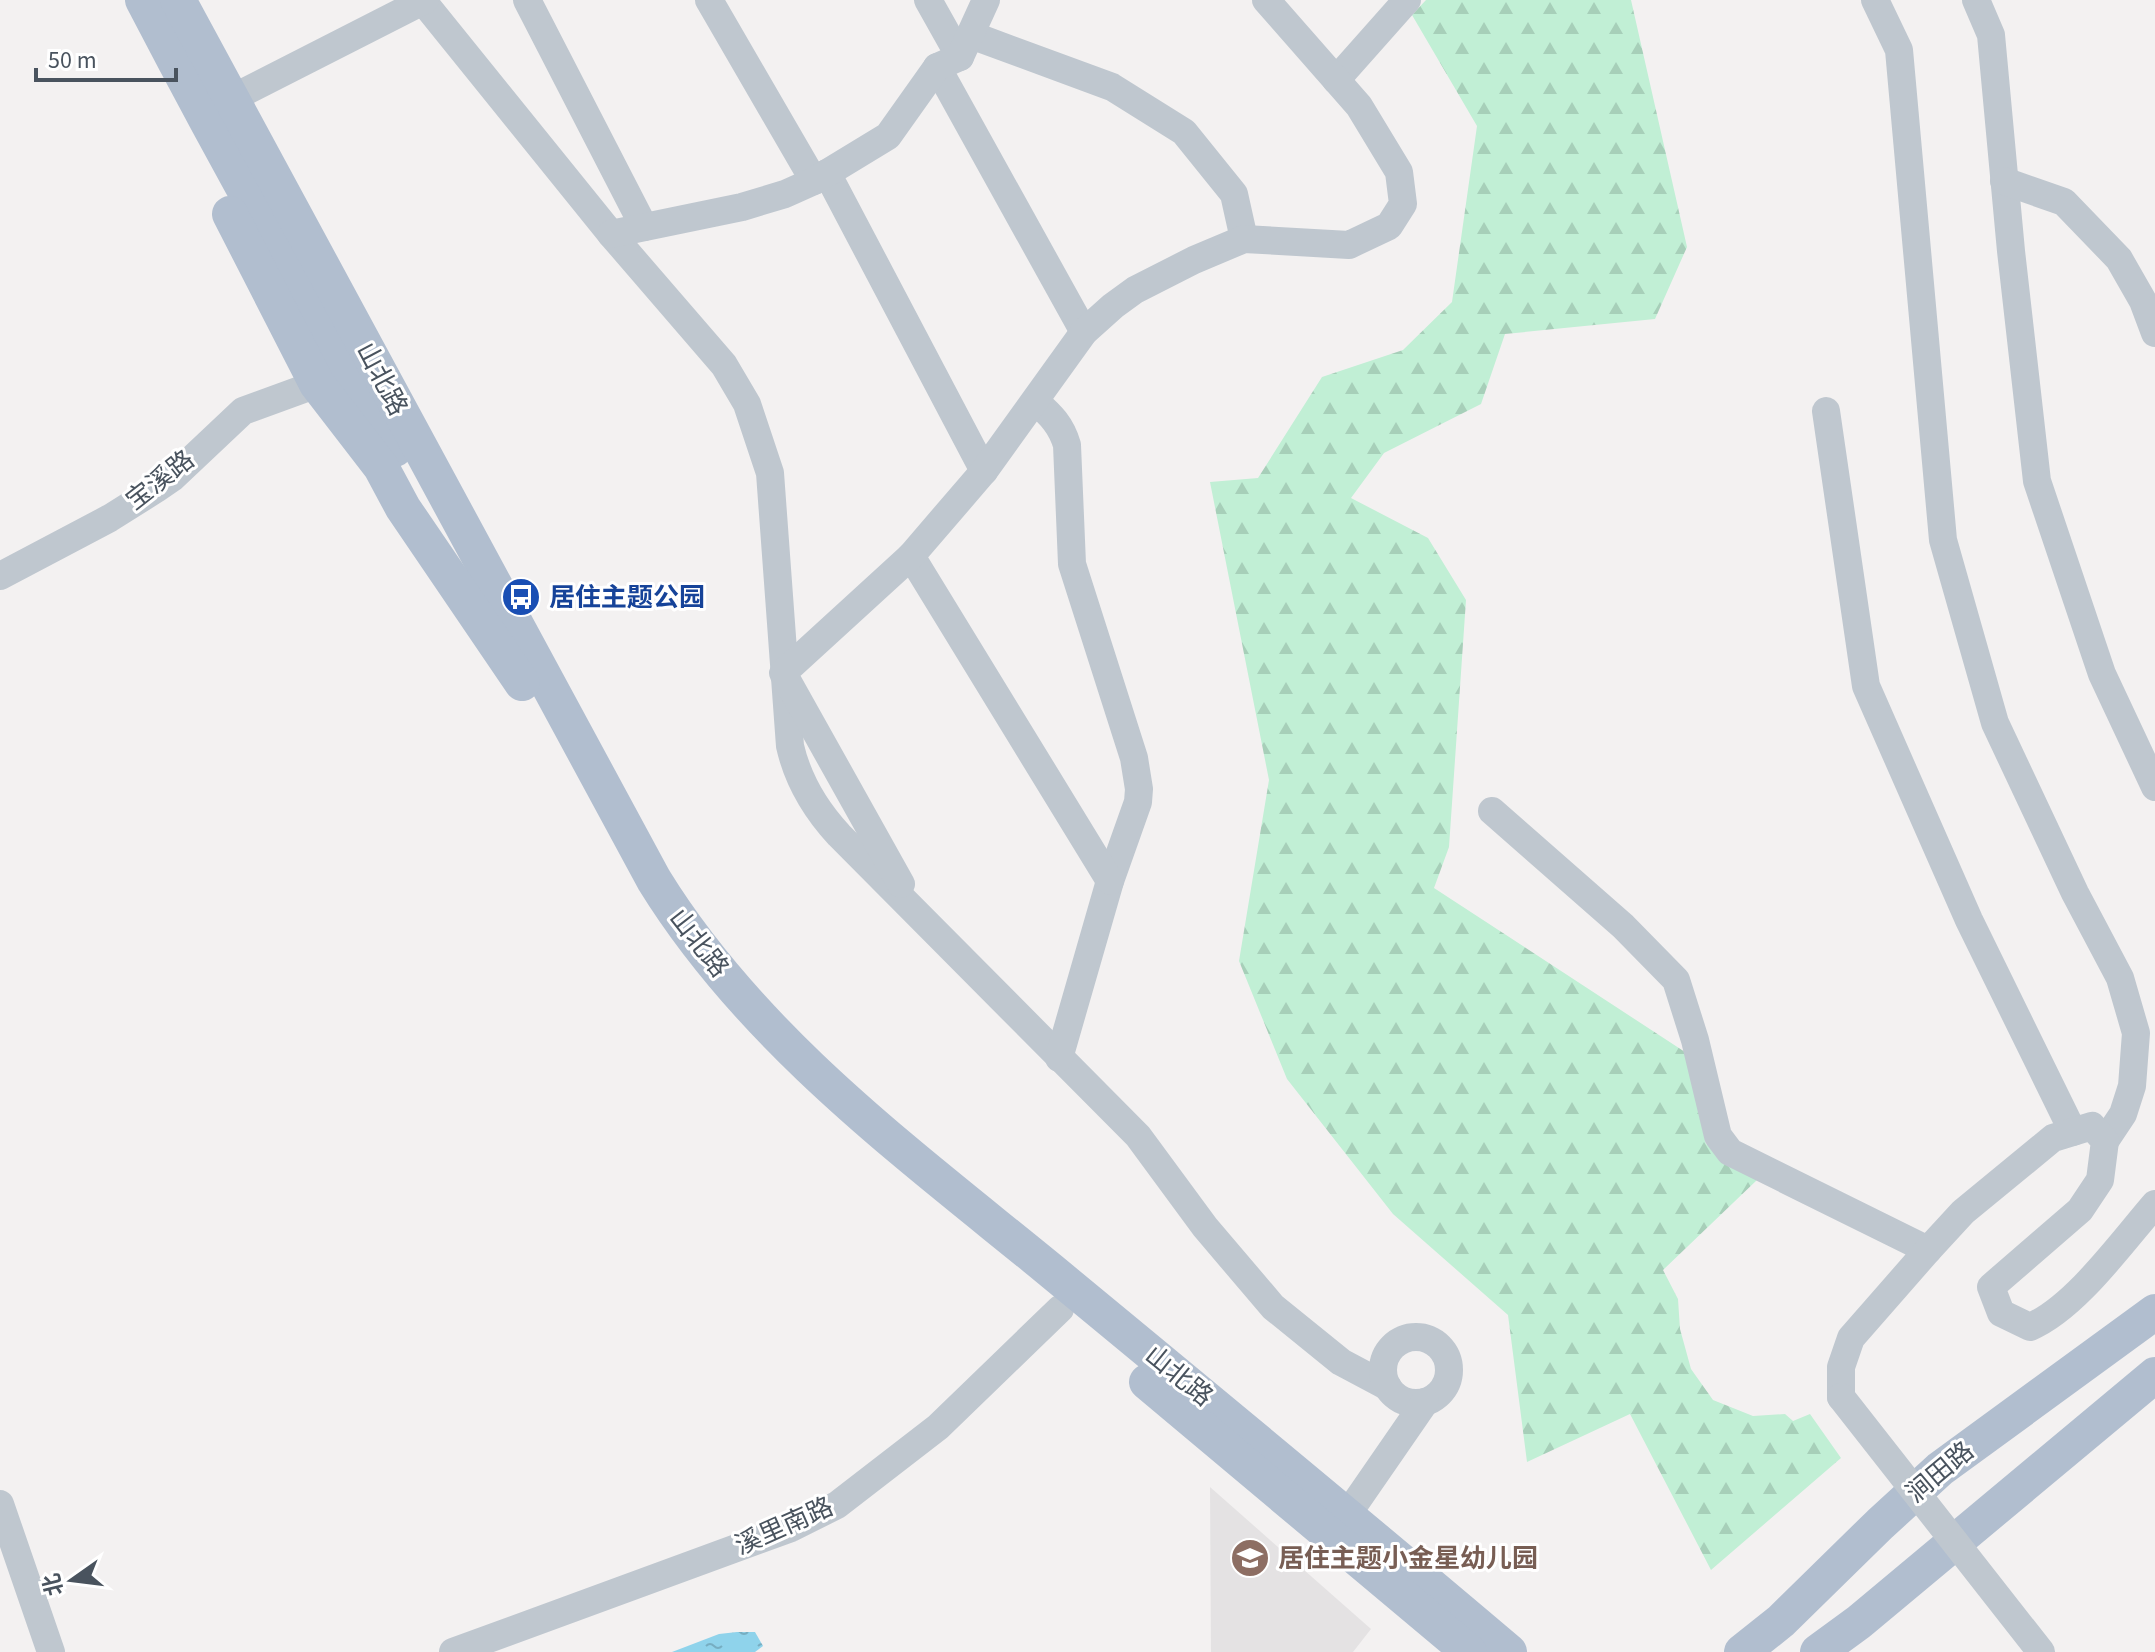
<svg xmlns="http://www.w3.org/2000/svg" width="2155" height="1652" font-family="'Source Sans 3','Noto Sans SC',sans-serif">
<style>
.education{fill:#e4e2e3}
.forest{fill:url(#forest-firs)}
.water{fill:url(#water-ripples)}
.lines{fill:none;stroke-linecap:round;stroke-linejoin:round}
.minor{stroke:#bfc7cf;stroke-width:28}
.major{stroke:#b1becf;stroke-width:36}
.minor-bridge{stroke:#bfc7cf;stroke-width:28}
.labels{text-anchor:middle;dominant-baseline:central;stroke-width:6;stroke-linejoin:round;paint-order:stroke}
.street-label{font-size:26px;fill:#49535e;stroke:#fff}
.transit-label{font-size:26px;font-weight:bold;fill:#164399;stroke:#fff;text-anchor:start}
.education-label{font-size:26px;font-weight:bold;fill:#785e54;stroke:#fff;text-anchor:start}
</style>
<defs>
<pattern id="forest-firs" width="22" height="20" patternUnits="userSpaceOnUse" patternTransform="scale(2)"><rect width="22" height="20" fill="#c1efd5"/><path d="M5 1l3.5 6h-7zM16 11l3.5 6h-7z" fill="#a7cfb9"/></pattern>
<pattern id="water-ripples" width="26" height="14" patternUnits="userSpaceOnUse" patternTransform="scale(2)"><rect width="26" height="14" fill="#8fd3eb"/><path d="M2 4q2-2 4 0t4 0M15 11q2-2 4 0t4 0" fill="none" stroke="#77aec2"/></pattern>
</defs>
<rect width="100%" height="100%" fill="#f3f1f1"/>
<!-- education -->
<path class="education" d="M 1210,1487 L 1371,1629 L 1353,1652 L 1211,1652 Z"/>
<!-- forest -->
<path class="forest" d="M 1426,0 L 1631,0 L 1687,247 L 1655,319 L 1505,334 L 1481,404 L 1384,453 L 1351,498 L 1428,538 L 1466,600 L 1449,847 L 1434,888 L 1685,1052 L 1706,1144 L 1757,1180 L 1663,1270 L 1678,1299 L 1680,1329 L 1691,1369 L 1713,1400 L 1753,1416 L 1785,1414 L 1793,1421 L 1810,1414 L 1841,1458 L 1711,1570 L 1630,1414 L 1527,1462 L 1508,1315 L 1393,1214 L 1287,1079 L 1239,961 L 1269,780 L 1210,482 L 1258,478 L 1322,377 L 1403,350 L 1452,302 L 1477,126 L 1412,15 Z"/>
<!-- water -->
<path class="water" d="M 737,1632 L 755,1632 L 763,1646 L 755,1652 L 672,1652 L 719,1634 Z"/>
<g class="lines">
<!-- minor -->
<g class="minor">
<path d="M 422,0 L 611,234 L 724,365 L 747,404 L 770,473 L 790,746 C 798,781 815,809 839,835 L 1138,1136 L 1205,1227 L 1273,1307 L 1341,1362 L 1388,1387"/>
<path d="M 527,0 L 644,227"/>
<path d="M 709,0 L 814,181"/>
<path d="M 928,0 L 960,57"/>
<path d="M 1875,0 L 1899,50 L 1943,540 L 1995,723 L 2075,893 L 2120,978 L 2136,1033 L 2132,1086 L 2123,1114 L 2105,1141"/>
<path d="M 1976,0 L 1991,35 L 2011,251 L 2037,481 L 2102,674 L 2155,787"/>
<path d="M 971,35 L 1112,87 L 1184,132 L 1234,194 L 1244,239"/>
<path d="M 937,67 L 1084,332"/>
<path d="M 1336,80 L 1407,0"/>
<path d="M 215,107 L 425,0"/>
<path d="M 827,173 L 984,471"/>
<path d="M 2004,181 L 2064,202 L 2119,259 L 2143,301 L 2155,333"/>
<path d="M 611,234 L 742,207 L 785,194 L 814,181 L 888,136 L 937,67 L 960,57 L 986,0"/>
<path d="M 1036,402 C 1051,415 1061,425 1067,445 L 1072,564 L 1134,758 L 1139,789 L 1138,802 L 1110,881 L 1059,1058"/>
<path d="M 1826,411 L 1866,686 L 1969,920 L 2073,1132"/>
<path d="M 911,556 L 1110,881"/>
<path d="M 0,576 L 110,518 L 156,489 L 172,478 L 243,411 L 317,384"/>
<path d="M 1492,811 L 1623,926 L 1676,980 L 1695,1040 L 1718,1136 L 1730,1152 L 1928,1250"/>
<path d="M 901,884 L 783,673 L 911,556 L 984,471 L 1084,332 L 1113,306 L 1135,290 L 1194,260 L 1244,239 L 1349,245 L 1389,226 L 1403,204 L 1399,172 L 1359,106 L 1266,0"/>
<circle cx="1416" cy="1370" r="33"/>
<path d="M 1841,1397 L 1841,1367 L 1851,1338 L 1928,1250 L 1963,1212 L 2053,1138 L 2092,1126 L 2105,1141 L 2100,1180 L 2080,1210 L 1991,1287 L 2001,1313 L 2030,1327 C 2075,1308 2122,1242 2155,1204"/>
<path d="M 0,1504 L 51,1652"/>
<path d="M 1347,1515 L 1425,1402"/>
<path d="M 453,1652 L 791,1528 L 837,1505 L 938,1427 L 1060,1309"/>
</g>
<!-- major -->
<g class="major">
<path d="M 143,0 C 222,152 305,302 395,449"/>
<path d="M 178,0 L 654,880 C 752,1039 906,1152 1049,1269 C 1203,1396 1357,1523 1509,1652"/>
<path d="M 230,214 L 317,384 L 381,467 L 403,508 L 522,683"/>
<path d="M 1147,1382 L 1469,1652"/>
<path d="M 1742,1652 L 1781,1621 L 1880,1524 L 1940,1469 L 2155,1312"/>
<path d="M 1818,1652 L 1859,1622 L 2155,1375"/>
</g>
<!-- minor-bridge -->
<path class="minor-bridge" d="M 1841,1397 L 2041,1652"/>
</g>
<!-- icons -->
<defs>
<symbol id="bus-disc" viewBox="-11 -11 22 22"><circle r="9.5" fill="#1a4fb4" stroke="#fff"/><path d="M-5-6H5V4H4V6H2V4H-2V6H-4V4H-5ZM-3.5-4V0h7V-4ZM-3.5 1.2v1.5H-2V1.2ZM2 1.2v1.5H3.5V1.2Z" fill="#fff"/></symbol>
<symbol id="school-disc" viewBox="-11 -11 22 22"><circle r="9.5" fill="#8d6e63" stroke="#fff"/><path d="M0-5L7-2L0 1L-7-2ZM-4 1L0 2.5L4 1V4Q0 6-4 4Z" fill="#fff"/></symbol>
</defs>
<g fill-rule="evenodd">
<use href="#bus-disc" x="499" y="575" width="44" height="44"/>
<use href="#school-disc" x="1228" y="1536" width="44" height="44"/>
</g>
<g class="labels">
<!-- street labels -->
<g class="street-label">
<text transform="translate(382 379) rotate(62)">山北路</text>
<text transform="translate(160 480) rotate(-38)">宝溪路</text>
<text transform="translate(699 943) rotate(52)">山北路</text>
<text transform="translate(1179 1376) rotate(39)">山北路</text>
<text transform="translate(1940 1472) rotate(-40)">涧田路</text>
<text transform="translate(784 1526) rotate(-24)">溪里南路</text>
</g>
<!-- transit labels -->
<g class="transit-label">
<text x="549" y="597">居住主题公园</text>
</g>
<!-- education labels -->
<g class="education-label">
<text x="1278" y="1558">居住主题小金星幼儿园</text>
</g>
</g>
<!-- north arrow -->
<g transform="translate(72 1580) rotate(256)" stroke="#ffffff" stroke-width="6" paint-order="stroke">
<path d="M0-6L14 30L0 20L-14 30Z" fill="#49535e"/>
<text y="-12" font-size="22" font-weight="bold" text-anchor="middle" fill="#49535e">北</text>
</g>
<!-- scale -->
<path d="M36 68v12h140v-12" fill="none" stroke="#49535e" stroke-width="4"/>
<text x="48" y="68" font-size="24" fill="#49535e" stroke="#ffffff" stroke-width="6" paint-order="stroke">50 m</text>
</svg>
